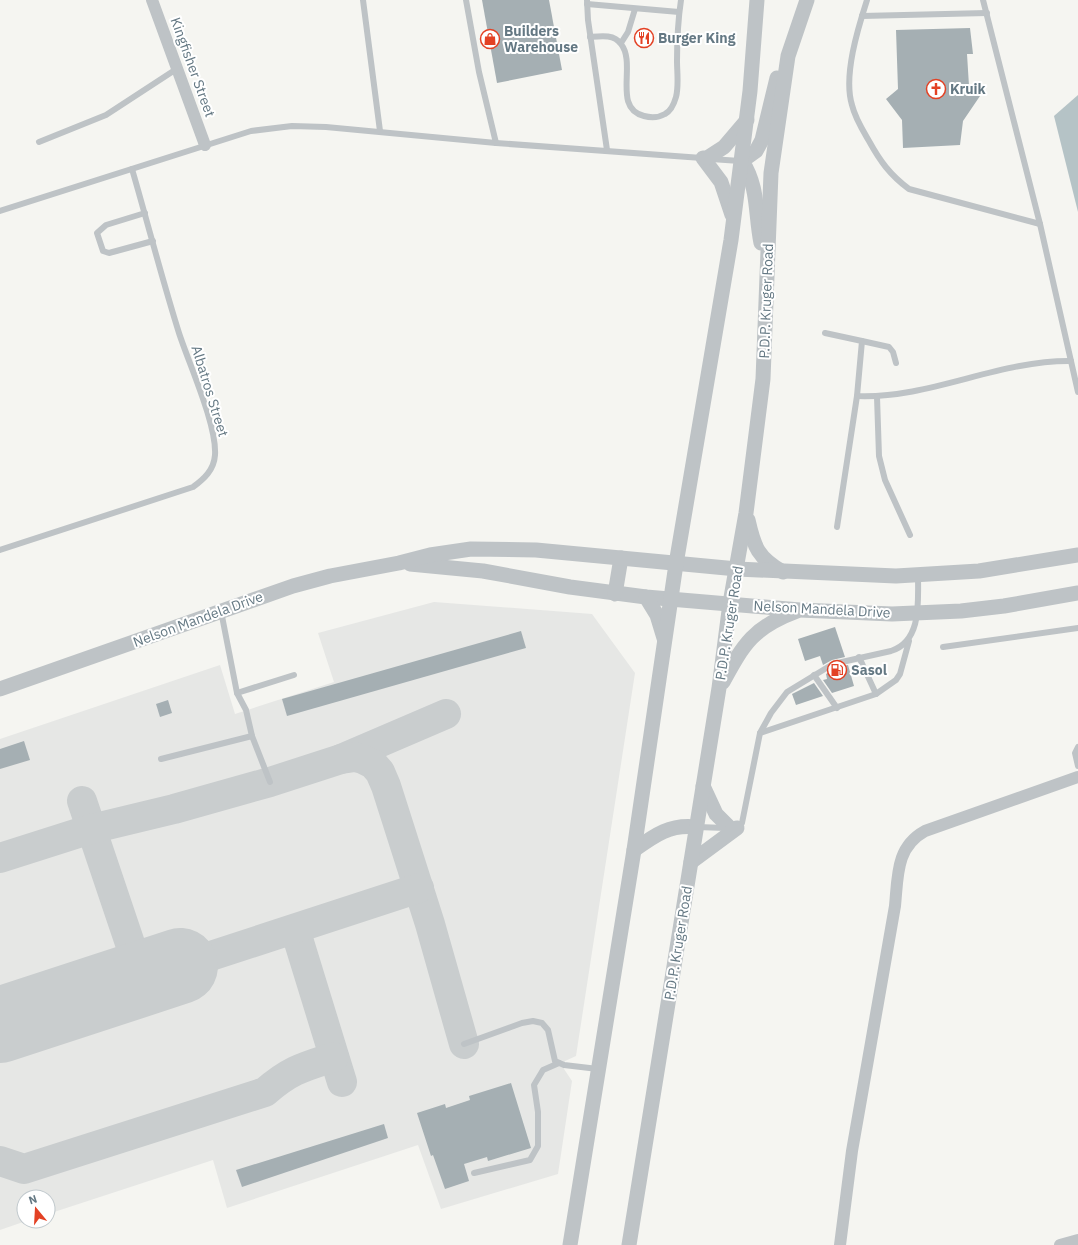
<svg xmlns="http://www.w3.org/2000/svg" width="1078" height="1245" font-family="'IBM Plex Sans',sans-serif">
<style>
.built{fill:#e6e7e5}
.water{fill:#b5c3c6}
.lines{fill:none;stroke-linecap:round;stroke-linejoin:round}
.taxiway{stroke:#c9cdce;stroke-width:30}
.runway{stroke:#c9cdce;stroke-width:76}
.building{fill:#a5afb3}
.service{stroke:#bec3c6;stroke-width:6}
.minor{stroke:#bec3c6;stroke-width:12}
.tertiary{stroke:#bec3c6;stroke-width:15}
.labels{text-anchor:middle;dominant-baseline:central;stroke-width:4;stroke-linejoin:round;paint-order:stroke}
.poi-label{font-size:14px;font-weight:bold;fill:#647883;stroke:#fff;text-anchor:start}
.street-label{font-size:14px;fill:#647883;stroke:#fff}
</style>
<rect width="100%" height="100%" fill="#f5f5f1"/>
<!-- built -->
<path class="built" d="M 434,602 L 592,614 L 635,673 L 576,1056 L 565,1061 L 564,1069 L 572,1081 L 558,1174 L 441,1209 L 418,1145 L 227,1208 L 213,1160 L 48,1214 L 48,1197 L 24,1197 L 24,1221 L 26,1221 L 0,1230 L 0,739 L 220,665 L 235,714 L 334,682 L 318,633 Z"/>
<!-- water -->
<path class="water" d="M 1078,95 L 1078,212 L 1054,116 Z"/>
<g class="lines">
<!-- taxiway -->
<g class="taxiway">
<path d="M 341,759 L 446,714"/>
<path d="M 82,801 L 142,979"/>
<path d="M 0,858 L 91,829 L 174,809 L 270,782 L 341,759 L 355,757 L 363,759 L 373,764 L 380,772 L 386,786 L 430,924 L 464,1044"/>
<path d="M 295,929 L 342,1082"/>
<path d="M 180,966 L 419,888"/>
<path d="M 0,1161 L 24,1169 L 265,1092 C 290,1070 303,1067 334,1057"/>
</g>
<!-- runway -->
<path class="runway" d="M 0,1025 L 180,966"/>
</g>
<!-- building -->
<g class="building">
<path d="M 482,0 L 549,0 L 562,70 L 497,83 Z"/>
<path d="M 970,28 L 973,54 L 967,54 L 969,86 L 980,96 L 963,121 L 960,145 L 903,148 L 902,120 L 886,99 L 898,89 L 896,30 Z"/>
<path d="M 835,627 L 845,657 L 832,660 L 823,665 L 820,656 L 805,661 L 798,639 Z"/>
<path d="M 521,631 L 526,648 L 287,716 L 282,699 Z"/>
<path d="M 848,665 L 854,686 L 832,693 L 823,680 L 827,679 L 826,674 L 835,668 Z"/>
<path d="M 814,683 L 823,696 L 796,705 L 792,694 Z"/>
<path d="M 168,700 L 172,713 L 160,717 L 156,704 Z"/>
<path d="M 24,741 L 30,760 L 0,769 L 0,749 Z"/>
<path d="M 511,1083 L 531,1148 L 488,1161 L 487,1157 L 464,1164 L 469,1181 L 445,1189 L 433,1155 L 431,1156 L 417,1113 L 445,1104 L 446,1108 L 470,1100 L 469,1096 Z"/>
<path d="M 384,1124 L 388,1138 L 242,1187 L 236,1170 Z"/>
</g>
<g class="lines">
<!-- service -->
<g class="service">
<path d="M 363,0 L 380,131"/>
<path d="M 466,0 L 479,72 L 496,143"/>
<path d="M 587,0 L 588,20 L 607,150"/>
<path d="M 867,0 C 858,28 843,76 852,105 C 855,118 862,129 869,141 C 880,161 890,175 909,189 L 1040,224"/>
<path d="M 983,0 L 1040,224 L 1078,392"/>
<path d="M 587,4 L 679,12"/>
<path d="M 862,16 L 987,13"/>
<path d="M 590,37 C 601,36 614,34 621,44 C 637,64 612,108 644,116 C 651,118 658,118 665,114 C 671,111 674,104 676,97 C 679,86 677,72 677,61 C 677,41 678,20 681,0"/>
<path d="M 621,43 L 628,32 L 635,9"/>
<path d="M 39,142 L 106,115 L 178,68"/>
<path d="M 711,159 L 740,161"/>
<path d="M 0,211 L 251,131 L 292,126 L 326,127 L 496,143 L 702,158"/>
<path d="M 145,213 L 106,225 L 97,233 L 103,251 L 109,253 L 153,241"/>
<path d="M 825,333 L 862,341 L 857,396 C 930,399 998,360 1071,361"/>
<path d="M 862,341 L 889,347 L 893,352 L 896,363"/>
<path d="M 877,397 L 879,456 L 885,480 L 910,535"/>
<path d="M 837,527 L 857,396"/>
<path d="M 0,550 L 193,487 C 204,479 214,470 215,455 C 217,425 189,364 179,333 C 162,279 148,224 132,169"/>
<path d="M 221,611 L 237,693 L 246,710 L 252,736 L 270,782"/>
<path d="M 943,647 L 1078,628"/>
<path d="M 859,657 L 876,694"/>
<path d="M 814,675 L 837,708"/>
<path d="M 237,693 L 294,675"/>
<path d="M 760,733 L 876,694 L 896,680 L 900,674 L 909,641"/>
<path d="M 1078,747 L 1075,753 L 1078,766"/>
<path d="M 161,759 L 252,736"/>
<path d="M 697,827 L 726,828"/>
<path d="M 737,827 L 742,823 L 760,733 L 771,713 L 787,692 L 833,664 L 891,651 C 922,641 918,602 918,575"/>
<path d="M 464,1044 L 522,1023 L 533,1021 L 542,1023 L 548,1030 L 555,1061 L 564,1065 L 598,1069"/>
<path d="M 474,1173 L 530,1160 L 538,1146 L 538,1112 L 534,1085 L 543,1070 L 559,1063"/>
</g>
<!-- minor -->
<g class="minor">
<path d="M 152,0 L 205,145"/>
<path d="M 840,1245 L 852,1151 L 895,906 C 898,875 896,847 925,831 L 1078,777"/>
<path d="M 1060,1245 L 1078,1240"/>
</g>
<!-- tertiary -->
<g class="tertiary">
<path d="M 703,158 L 721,182 L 732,215"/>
<path d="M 707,158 L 724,147 L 747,120"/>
<path d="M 761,243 C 755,214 759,187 742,161 L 756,151 L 762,140 L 777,78"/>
<path d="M 748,520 C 754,547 758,558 783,572"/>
<path d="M 410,564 L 483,571 L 570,587 L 646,597 L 800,610 L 892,614 L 961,611 L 1004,606 L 1078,593"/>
<path d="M 615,594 L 621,558"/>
<path d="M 646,597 L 657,615 L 664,638"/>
<path d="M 723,682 C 744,643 754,627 797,611"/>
<path d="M 0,689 L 293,586 L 330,576 L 399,563 L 430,555 L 471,549 L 536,550 L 737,569 L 896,576 L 979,571 L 1078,555"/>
<path d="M 703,786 L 716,814 L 730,828"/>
<path d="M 634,850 C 655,835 670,824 696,827"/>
<path d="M 691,862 L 737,828"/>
<path d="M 570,1245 L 634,850 L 676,564 L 731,240 L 750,91 L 757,0"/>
<path d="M 629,1245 L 719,688 L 730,603 L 746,513 L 763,379 L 771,173 L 788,56 L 807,0"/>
</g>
</g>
<!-- icons -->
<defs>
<symbol id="restaurant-ring" viewBox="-11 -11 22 22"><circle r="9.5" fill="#fff" stroke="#e34124" stroke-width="1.5"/><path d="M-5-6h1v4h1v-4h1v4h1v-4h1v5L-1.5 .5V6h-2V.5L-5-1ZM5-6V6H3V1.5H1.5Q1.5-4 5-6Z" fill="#e34124"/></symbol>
<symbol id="shop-ring" viewBox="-11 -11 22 22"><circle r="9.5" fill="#fff" stroke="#e34124" stroke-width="1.5"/><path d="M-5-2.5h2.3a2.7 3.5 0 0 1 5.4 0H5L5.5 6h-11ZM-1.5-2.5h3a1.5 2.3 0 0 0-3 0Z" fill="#e34124"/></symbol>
<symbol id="church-ring" viewBox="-11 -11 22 22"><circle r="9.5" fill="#fff" stroke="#e34124" stroke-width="1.5"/><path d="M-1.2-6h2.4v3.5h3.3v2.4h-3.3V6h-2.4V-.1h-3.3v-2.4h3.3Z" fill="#e34124"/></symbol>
<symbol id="fuel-ring" viewBox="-11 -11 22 22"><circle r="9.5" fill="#fff" stroke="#e34124" stroke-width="1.5"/><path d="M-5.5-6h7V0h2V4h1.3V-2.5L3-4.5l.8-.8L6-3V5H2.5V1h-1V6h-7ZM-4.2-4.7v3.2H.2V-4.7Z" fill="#e34124"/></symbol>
</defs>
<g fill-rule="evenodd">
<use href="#restaurant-ring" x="633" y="27" width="22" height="22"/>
<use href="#shop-ring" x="479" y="28" width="22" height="22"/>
<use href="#church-ring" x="925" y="78" width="22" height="22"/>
<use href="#fuel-ring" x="826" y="659" width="22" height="22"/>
</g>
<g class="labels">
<!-- poi labels -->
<g class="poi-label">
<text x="504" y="31">Builders<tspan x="504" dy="16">Warehouse</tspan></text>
<text x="658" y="38">Burger King</text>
<text x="950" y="89">Kruik</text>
<text x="851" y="670">Sasol</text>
</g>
<!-- street labels -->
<g class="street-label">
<text transform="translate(193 67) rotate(70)">Kingfisher Street</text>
<text transform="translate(766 301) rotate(-88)">P.D.P. Kruger Road</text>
<text transform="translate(210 391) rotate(73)">Albatros Street</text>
<text transform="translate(822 609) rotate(3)">Nelson Mandela Drive</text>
<text transform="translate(198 619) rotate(-20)">Nelson Mandela Drive</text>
<text transform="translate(729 623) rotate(-81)">P.D.P. Kruger Road</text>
<text transform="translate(678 943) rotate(-81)">P.D.P. Kruger Road</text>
</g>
</g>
<!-- north arrow -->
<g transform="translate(36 1209) rotate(342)"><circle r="19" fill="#ffffff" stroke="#c1c9cd"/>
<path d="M0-3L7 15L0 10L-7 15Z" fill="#e34124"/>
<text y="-6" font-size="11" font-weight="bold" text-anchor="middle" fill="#647883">N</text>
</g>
</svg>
